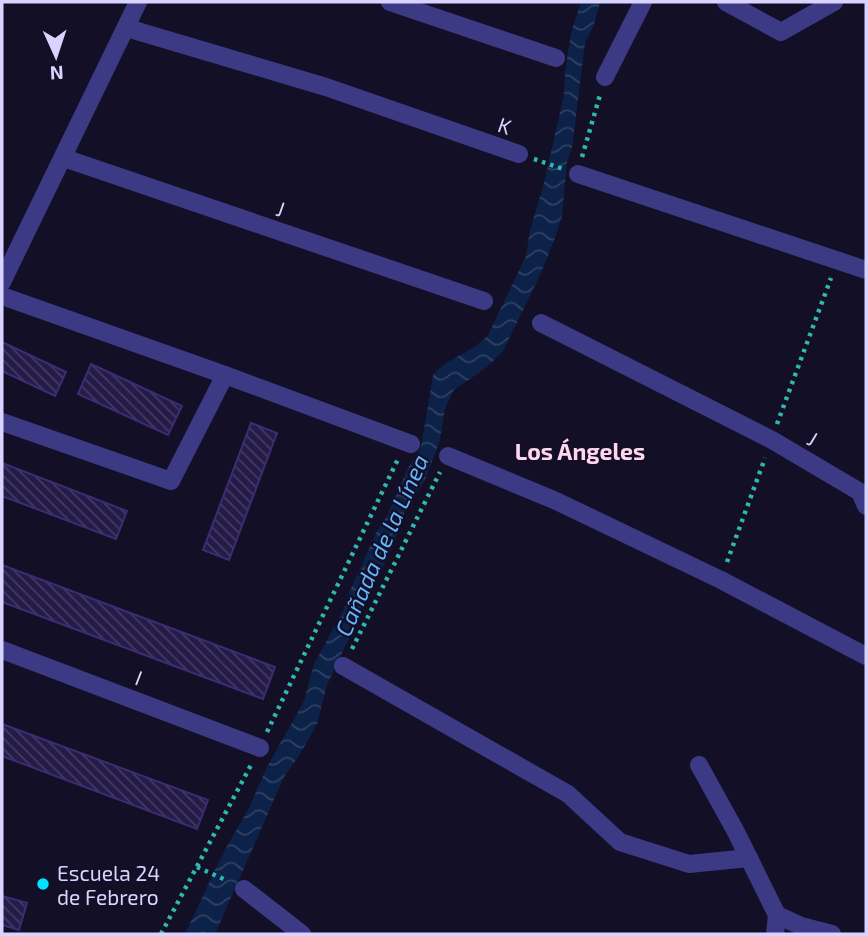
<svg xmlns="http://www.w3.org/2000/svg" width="868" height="936" font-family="'Exo 2',sans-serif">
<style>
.water{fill:url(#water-waves)}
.building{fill:url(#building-back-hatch);stroke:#3b2d73;stroke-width:2}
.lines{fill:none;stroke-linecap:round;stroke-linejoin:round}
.path{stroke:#2fb8b0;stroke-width:4.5;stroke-dasharray:3.5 5;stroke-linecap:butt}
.minor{stroke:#3d3a85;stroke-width:18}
.poi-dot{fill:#00e5ff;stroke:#130f26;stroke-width:2.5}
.labels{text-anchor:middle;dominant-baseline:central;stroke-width:5;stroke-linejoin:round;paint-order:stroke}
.street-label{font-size:21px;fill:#d9d4ff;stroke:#130f26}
.poi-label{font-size:21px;fill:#d9d4ff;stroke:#130f26;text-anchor:start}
.neighbourhood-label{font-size:23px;font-weight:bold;fill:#ffd6f0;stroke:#130f26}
.water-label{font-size:23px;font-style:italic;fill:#62b6ff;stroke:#130f26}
</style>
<defs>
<pattern id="water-waves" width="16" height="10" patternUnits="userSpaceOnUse" patternTransform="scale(1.75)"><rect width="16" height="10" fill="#0c2248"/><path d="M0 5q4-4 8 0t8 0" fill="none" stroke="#2f4163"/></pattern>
<pattern id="building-back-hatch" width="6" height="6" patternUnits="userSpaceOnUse" patternTransform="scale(1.75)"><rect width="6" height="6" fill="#241b47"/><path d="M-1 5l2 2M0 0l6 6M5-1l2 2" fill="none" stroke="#433b63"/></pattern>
</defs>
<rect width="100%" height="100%" fill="#130f26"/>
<!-- water -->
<path class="water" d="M 581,2 L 600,2 L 594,25 L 585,43 L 572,148 L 567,162 L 562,216 L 555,238 L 541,273 L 503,351 L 487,367 L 454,390 L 445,408 L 440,440 L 425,480 L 404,514 L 396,539 L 327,685 L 317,724 L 299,756 L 284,777 L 215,934 L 185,934 L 222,855 L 249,808 L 266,769 L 304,701 L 314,664 L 343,611 L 348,595 L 376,533 L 386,518 L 408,468 L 421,447 L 433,375 C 448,357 472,353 488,335 L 526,256 L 530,230 L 544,183 L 564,95 L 565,71 L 571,33 Z"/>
<!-- building -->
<g class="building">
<path d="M 2,342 L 66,372 L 55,396 L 2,371 Z"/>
<path d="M 91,364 L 182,406 L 168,435 L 78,394 Z"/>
<path d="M 251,423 L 277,433 L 229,560 L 203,550 Z"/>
<path d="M 2,463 L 127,511 L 116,539 L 2,496 Z"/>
<path d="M 2,565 L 275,667 L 263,699 L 2,602 Z"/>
<path d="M 2,724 L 208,800 L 197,829 L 2,756 Z"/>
<path d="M 2,896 L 27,903 L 19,930 L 2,925 Z"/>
</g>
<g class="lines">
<!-- path -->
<g class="path">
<path d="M 582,157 L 600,95"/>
<path d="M 534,159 L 563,169"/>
<path d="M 777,424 L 831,278"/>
<path d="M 727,562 L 765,458"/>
<path d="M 352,649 L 440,472"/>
<path d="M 267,732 L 398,459"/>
<path d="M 197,867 L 228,881"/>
<path d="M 161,934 L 251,765"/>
</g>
<!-- minor -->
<g class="minor">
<path d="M 390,2 L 556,58"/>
<path d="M 726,2 L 781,32 L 834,2"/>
<path d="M 127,28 L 326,87 L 519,154"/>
<path d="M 605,77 L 643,2"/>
<path d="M 64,158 L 484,301"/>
<path d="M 578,174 L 866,270"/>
<path d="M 2,282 L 138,2"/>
<path d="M 2,296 L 225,375 L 411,444"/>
<path d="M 541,323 L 772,440 L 860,492 L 866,506"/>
<path d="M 2,422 L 171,481 L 225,375"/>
<path d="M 448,456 L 554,500 L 721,580 L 866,656"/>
<path d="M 2,650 L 260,748"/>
<path d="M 343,666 L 568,794 L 620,842 L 689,864 L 749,858"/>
<path d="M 699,765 L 736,832 L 777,915 L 775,934"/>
<path d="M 244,889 L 302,934"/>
<path d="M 777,915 L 801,926 L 832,934"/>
</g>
</g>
<!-- markers -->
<circle class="poi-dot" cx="43" cy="884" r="7"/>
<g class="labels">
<!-- street labels -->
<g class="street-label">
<text transform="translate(505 125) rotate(19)">K</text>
<text transform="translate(281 208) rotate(19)">J</text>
<text transform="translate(813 438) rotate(31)">J</text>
<text transform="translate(139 677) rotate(21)">I</text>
</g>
<!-- poi labels -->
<g class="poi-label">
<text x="57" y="872">Escuela 24<tspan x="57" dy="24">de Febrero</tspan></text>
</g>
<!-- neighbourhood labels -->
<g class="neighbourhood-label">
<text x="580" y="451">Los Ángeles</text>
</g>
<!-- water labels -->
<g class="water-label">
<text transform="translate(381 545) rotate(-66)">Cañada de la Línea</text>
</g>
</g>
<!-- border -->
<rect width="868" height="936" fill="none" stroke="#d9d4ff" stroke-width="7"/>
<!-- north arrow -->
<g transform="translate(56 56) rotate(177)" stroke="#130f26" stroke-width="5" paint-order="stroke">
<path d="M0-5L12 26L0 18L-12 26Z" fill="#d9d4ff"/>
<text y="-10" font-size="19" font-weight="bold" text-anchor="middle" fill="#d9d4ff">N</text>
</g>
</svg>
